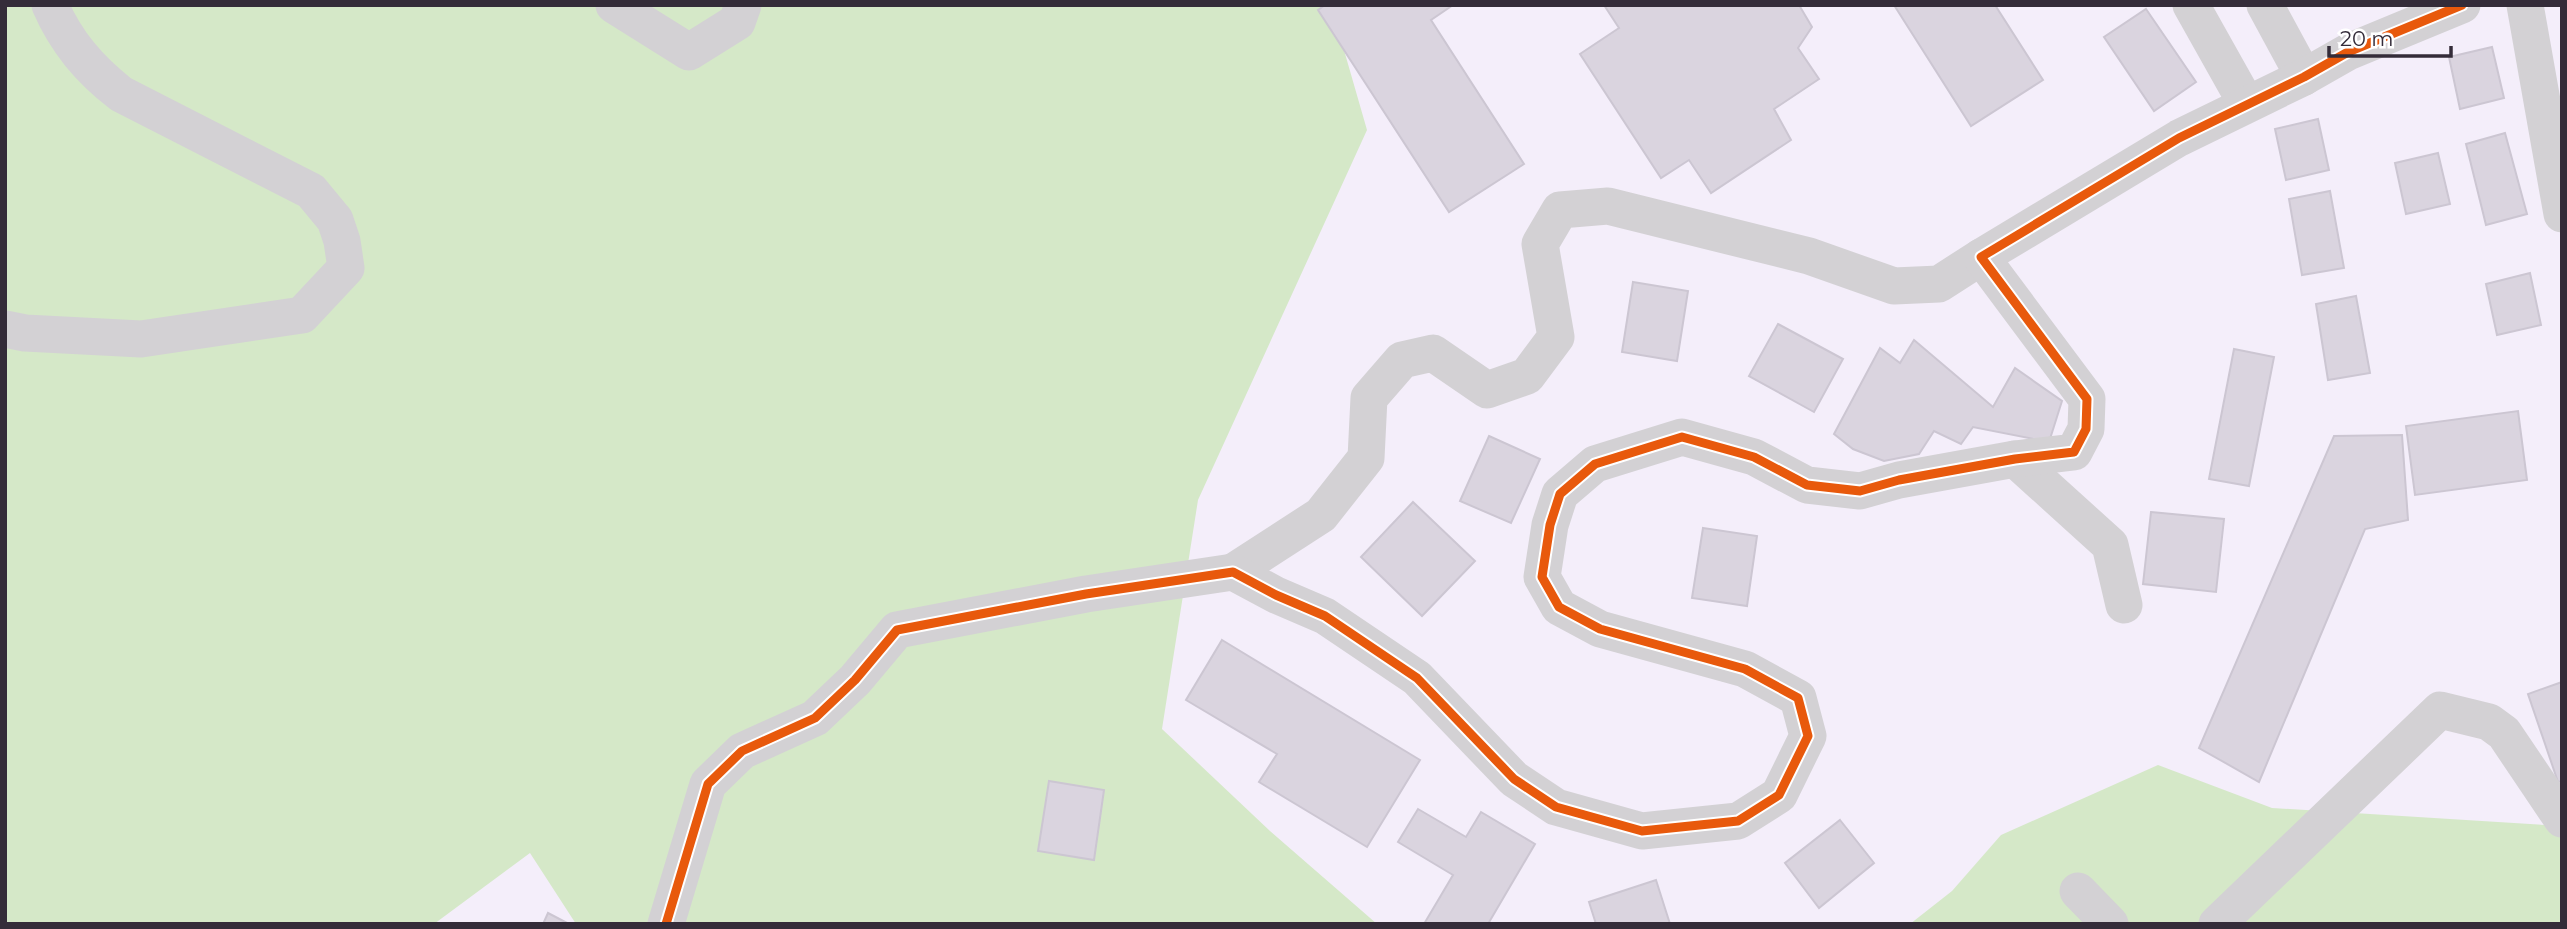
<svg xmlns="http://www.w3.org/2000/svg" width="2567" height="929" font-family="Montserrat,sans-serif">
<style>
.green{fill:#d5e8c8}
.building{fill:#dad4df;stroke:#ccc6d2;stroke-width:2}
.lines{fill:none;stroke-linecap:round;stroke-linejoin:round}
.street{stroke:#d3d1d4;stroke-width:37}
.cycleway-casing{stroke:#fff;stroke-width:13}
.cycleway{stroke:#e8590c;stroke-width:9}
</style>
<rect width="100%" height="100%" fill="#f4eefa"/>
<!-- green -->
<g class="green">
<path d="M 5,5 L 1331,5 L 1367,130 L 1198,500 L 1162,729 L 1270,831 L 1377,924 L 576,924 L 530,853 L 434,924 L 5,924 Z"/>
<path d="M 2158,765 L 2272,808 L 2562,826 L 2562,924 L 1910,924 L 1952,891 L 2001,835 Z"/>
</g>
<!-- building -->
<g class="building">
<path d="M 1325,5 L 1453,5 L 1431,20 L 1524,164 L 1449,212 L 1318,10 Z"/>
<path d="M 1604,5 L 1799,5 L 1812,27 L 1798,48 L 1819,79 L 1774,109 L 1791,140 L 1711,193 L 1689,160 L 1661,178 L 1580,54 L 1619,28 Z"/>
<path d="M 1894,5 L 1995,5 L 2043,80 L 1971,126 Z"/>
<path d="M 2146,9 L 2196,82 L 2154,111 L 2104,37 Z"/>
<path d="M 2492,47 L 2504,98 L 2460,109 L 2449,57 Z"/>
<path d="M 2318,119 L 2329,170 L 2286,180 L 2275,129 Z"/>
<path d="M 2505,133 L 2527,214 L 2486,225 L 2466,144 Z"/>
<path d="M 2438,153 L 2450,204 L 2406,214 L 2395,163 Z"/>
<path d="M 2330,191 L 2344,268 L 2302,275 L 2289,199 Z"/>
<path d="M 2530,273 L 2541,325 L 2497,335 L 2486,284 Z"/>
<path d="M 1633,282 L 1688,291 L 1677,361 L 1622,352 Z"/>
<path d="M 2356,296 L 2370,373 L 2328,380 L 2316,304 Z"/>
<path d="M 1778,324 L 1843,359 L 1814,412 L 1749,376 Z"/>
<path d="M 1914,340 L 1993,407 L 2015,368 L 2062,401 L 2049,442 L 1973,427 L 1961,444 L 1934,431 L 1919,454 L 1884,461 L 1853,449 L 1834,434 L 1880,348 L 1900,363 Z"/>
<path d="M 2234,349 L 2274,357 L 2249,486 L 2209,479 Z"/>
<path d="M 2518,411 L 2527,480 L 2415,495 L 2406,426 Z"/>
<path d="M 2402,435 L 2408,520 L 2365,529 L 2259,782 L 2199,748 L 2334,436 Z"/>
<path d="M 1489,436 L 1540,459 L 1511,523 L 1460,501 Z"/>
<path d="M 1413,502 L 1475,561 L 1422,616 L 1361,557 Z"/>
<path d="M 2151,512 L 2224,519 L 2216,592 L 2143,584 Z"/>
<path d="M 1703,528 L 1757,536 L 1747,606 L 1692,598 Z"/>
<path d="M 1222,640 L 1420,760 L 1367,847 L 1259,782 L 1277,754 L 1186,700 Z"/>
<path d="M 2562,682 L 2562,781 L 2558,782 L 2528,694 Z"/>
<path d="M 1049,781 L 1104,790 L 1094,860 L 1038,851 Z"/>
<path d="M 1418,809 L 1466,837 L 1481,812 L 1535,844 L 1488,924 L 1424,924 L 1453,875 L 1398,842 Z"/>
<path d="M 1840,820 L 1874,863 L 1819,908 L 1785,863 Z"/>
<path d="M 1656,880 L 1670,924 L 1596,924 L 1589,902 Z"/>
<path d="M 548,913 L 569,924 L 543,924 Z"/>
</g>
<g class="lines">
<!-- street -->
<g class="street">
<path d="M 614,5 L 689,52 L 737,22 L 743,5"/>
<path d="M 2191,5 L 2246,103"/>
<path d="M 2265,5 L 2304,77"/>
<path d="M 2525,5 L 2562,214"/>
<path d="M 5,329 L 25,333 L 141,339 L 302,315 L 346,268 L 342,241 L 335,220 L 311,191 L 121,94 C 89,69 66,42 50,5"/>
<path d="M 2015,459 L 2110,545 L 2124,605"/>
<path d="M 1233,572 L 1321,515 L 1366,458 L 1369,398 L 1402,360 L 1433,353 L 1487,390 L 1527,376 L 1556,337 L 1540,244 L 1560,210 L 1608,206 L 1809,256 L 1894,286 L 1939,284 L 1981,257"/>
<path d="M 2078,891 L 2110,924"/>
<path d="M 666,924 L 708,784 L 742,751 L 815,718 L 855,680 L 897,630 L 1086,594 L 1233,572 L 1276,595 L 1325,616 L 1417,678 L 1514,779 L 1556,807 L 1642,831 L 1738,821 L 1779,795 L 1808,736 L 1798,698 L 1745,669 L 1600,629 L 1559,607 L 1542,577 L 1550,525 L 1560,494 L 1595,464 L 1682,437 L 1754,457 L 1807,485 L 1860,491 L 1899,480 L 2015,459 L 2074,452 L 2086,429 L 2087,399 L 1981,257 L 2179,138 L 2304,77 L 2348,52 L 2462,5"/>
<path d="M 2217,924 L 2440,710 L 2489,722 L 2504,733 L 2562,819"/>
</g>
<defs>
<path id="cycleway" d="M 666,924 L 708,784 L 742,751 L 815,718 L 855,680 L 897,630 L 1086,594 L 1233,572 L 1276,595 L 1325,616 L 1417,678 L 1514,779 L 1556,807 L 1642,831 L 1738,821 L 1779,795 L 1808,736 L 1798,698 L 1745,669 L 1600,629 L 1559,607 L 1542,577 L 1550,525 L 1560,494 L 1595,464 L 1682,437 L 1754,457 L 1807,485 L 1860,491 L 1899,480 L 2015,459 L 2074,452 L 2086,429 L 2087,399 L 1981,257 L 2179,138 L 2304,77 L 2348,52 L 2462,5"/>
</defs>
<!-- cycleway casing -->
<use href="#cycleway" class="cycleway-casing"/>
<!-- cycleway -->
<use href="#cycleway" class="cycleway"/>
</g>
<!-- border -->
<rect width="2567" height="929" fill="none" stroke="#342c39" stroke-width="14"/>
<!-- scale -->
<path d="M2329 46v10h122v-10" fill="none" stroke="#342c39" stroke-width="3.5"/>
<text x="2340" y="46" font-size="21" fill="#342c39" stroke="#ffffff" stroke-width="5" paint-order="stroke">20 m</text>
</svg>
